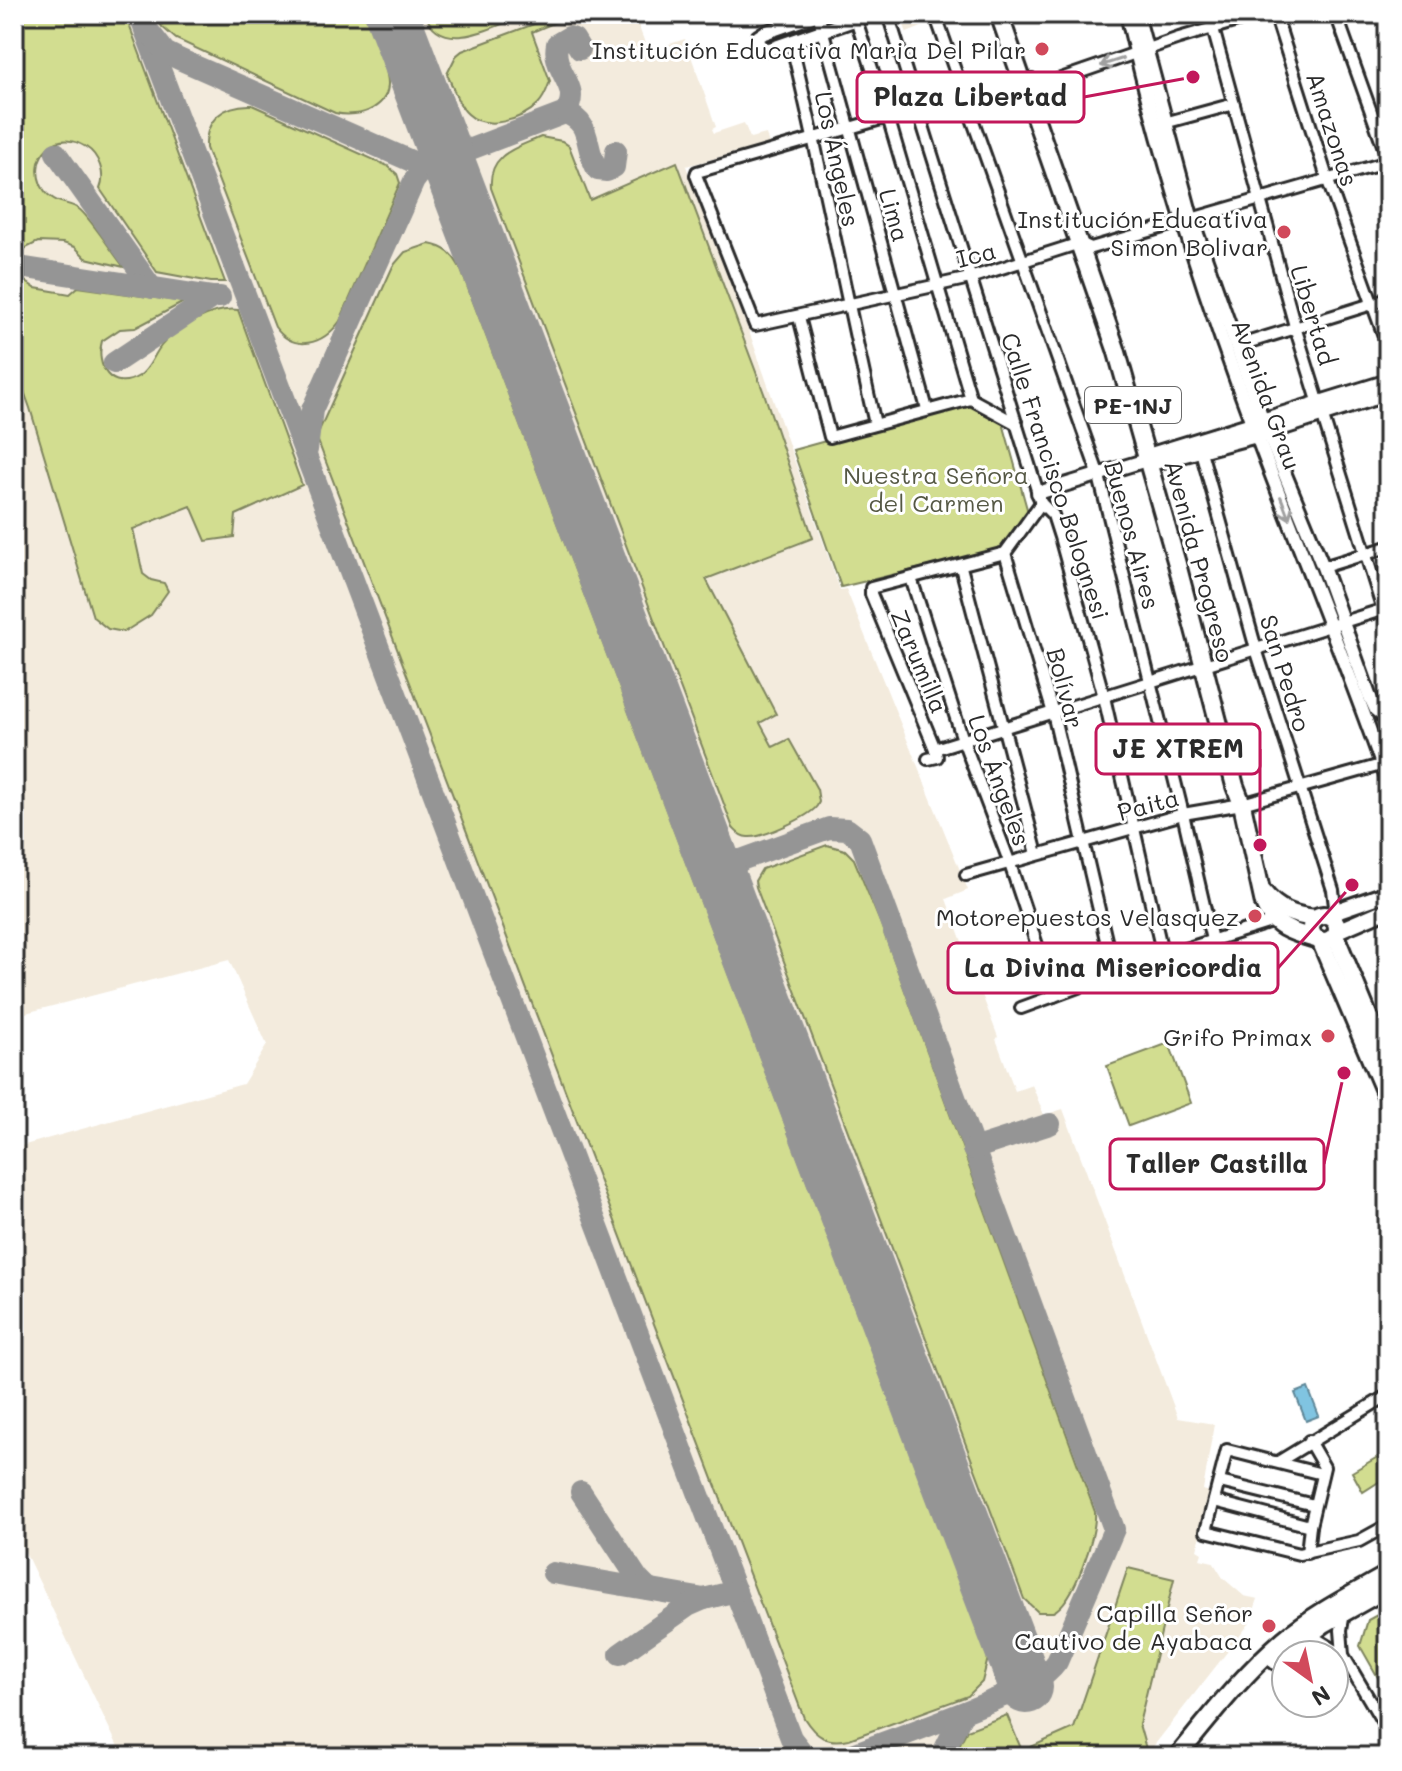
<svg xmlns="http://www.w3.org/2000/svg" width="1402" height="1771" font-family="Mali,sans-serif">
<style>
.built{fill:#f3ebdd}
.green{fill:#d2dd90;stroke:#7e845e;stroke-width:2}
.water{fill:#80c4e1;stroke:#5e8798;stroke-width:2}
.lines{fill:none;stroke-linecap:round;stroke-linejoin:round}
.taxiway{stroke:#959595;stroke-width:22}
.runway{stroke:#959595;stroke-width:54}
.minor-casing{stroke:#2b2b2b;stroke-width:16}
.tertiary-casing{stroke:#2b2b2b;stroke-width:18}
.secondary-casing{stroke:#2b2b2b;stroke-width:20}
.primary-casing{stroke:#2b2b2b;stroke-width:22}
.minor{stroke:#fff;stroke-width:10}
.tertiary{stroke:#fff;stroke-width:12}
.secondary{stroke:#fff;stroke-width:14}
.primary{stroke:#fff;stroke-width:16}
.oneway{stroke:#a0a0a0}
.poi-dot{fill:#d1495b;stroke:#fff;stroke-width:3}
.labels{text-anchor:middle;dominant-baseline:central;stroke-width:6;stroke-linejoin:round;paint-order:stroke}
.shield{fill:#fff;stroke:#6b6b6b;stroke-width:2}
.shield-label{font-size:22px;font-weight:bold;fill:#2b2b2b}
.poi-label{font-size:24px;fill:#2b2b2b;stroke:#fff;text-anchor:end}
.street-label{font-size:24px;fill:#2b2b2b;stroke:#fff}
.park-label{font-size:24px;fill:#555844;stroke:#fff}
.leader{fill:none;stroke:#c2185b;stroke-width:3}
.callout-dot{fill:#c2185b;stroke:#fff;stroke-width:3}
.callout{fill:#fff;stroke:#c2185b;stroke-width:3}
.callout-label{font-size:26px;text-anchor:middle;font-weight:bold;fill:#2b2b2b}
</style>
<rect width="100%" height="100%" fill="#fff"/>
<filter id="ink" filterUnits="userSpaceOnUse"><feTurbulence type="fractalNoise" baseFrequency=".0125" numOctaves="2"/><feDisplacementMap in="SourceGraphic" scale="16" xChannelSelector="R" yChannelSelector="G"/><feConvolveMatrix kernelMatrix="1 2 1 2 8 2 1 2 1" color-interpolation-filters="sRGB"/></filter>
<g filter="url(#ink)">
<!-- built -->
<g class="built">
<path d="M 14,14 L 634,14 L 648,51 L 685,39 L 716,127 L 712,129 L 714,133 L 744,123 L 750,138 L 766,134 L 769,144 L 686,166 L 751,337 L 840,590 L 846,589 L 968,890 L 946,899 L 998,1037 L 996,1039 L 1015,1091 L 1032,1085 L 1044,1115 L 1063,1109 L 1178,1418 L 1214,1424 L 1203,1490 L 1212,1493 L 1197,1550 L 1202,1553 L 1200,1559 L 1213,1562 L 1223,1578 L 1244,1596 L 1258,1599 L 1249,1624 L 1145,1757 L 123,1757 L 14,1529 L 14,1148 L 243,1084 L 267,1045 L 229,960 L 14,1016 Z"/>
<path d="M 904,14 L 934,14 L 936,21 L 907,33 L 900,15 Z"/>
</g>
<!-- green -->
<g class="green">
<path d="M 14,14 L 125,14 L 225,282 L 211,282 L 157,272 L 100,189 C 106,175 99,155 86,147 C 77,141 66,139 57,142 C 34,151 32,183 51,197 C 59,204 71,203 79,209 C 88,215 115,256 124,267 L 86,258 L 75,247 L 63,243 L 38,242 L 26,248 L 19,258 L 16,269 L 22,279 L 35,288 L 70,294 L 78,287 L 184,302 L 135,328 L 120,329 L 102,341 C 95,366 111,393 139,376 C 150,369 153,356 161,346 C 175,328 214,306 238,310 L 302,485 L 236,515 L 234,537 L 206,541 L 191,506 L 133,529 L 143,574 L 151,580 L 164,583 L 168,591 L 151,615 L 124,632 L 108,629 L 93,617 L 30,408 L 14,363 Z"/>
<path d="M 156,14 L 365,14 C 372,34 384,55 387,75 C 394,107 360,119 335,113 L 176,39 L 162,27 Z"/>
<path d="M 425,14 L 526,14 C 496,25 442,58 425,14 Z"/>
<path d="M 550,18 L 561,20 L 532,32 L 550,81 C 547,89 545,97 538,104 C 522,120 486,131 468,114 C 457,104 453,86 447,74 L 456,56 L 462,51 Z"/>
<path d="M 252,105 L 388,166 L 397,174 L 400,183 L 340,321 C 323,345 294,353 275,327 L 206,148 C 205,119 224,104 252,105 Z"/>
<path d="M 541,137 L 562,141 L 569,146 L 590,200 L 677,162 L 765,396 L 813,538 L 706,579 L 776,714 L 760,723 L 773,747 L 789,739 L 817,789 L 819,802 L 817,806 C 809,817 764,837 750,837 C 742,838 738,833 733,828 L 491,188 C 488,154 516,148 541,137 Z"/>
<path d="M 429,244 C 446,247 454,255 461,270 L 988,1658 L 982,1682 L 968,1696 L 849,1739 C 827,1744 816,1737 804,1718 L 318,441 L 318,433 L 393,266 L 405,252 Z"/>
<path d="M 967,402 L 1003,423 L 1029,516 L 1005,548 L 841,587 L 793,450 Z"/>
<path d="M 827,845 L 845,850 L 854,859 L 880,922 L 1095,1512 C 1097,1535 1074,1602 1053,1612 L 1038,1612 L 1024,1599 L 756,887 L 755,881 L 762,869 Z"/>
<path d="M 1169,1043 L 1191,1103 L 1129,1126 L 1107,1066 Z"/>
<path d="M 1388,1451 L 1388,1476 L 1363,1492 L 1352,1472 Z"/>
<path d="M 1128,1568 L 1174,1579 L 1139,1724 L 1146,1749 L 1140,1757 L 953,1757 L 967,1730 L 1007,1715 L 1022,1751 L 1074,1728 Z"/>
<path d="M 1388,1609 L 1388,1695 L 1360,1646 L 1368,1620 Z"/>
</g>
<!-- water -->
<path class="water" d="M 1308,1388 L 1319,1416 L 1306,1421 L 1295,1393 Z"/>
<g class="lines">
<!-- taxiway -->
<g class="taxiway">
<path d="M 139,14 L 791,1738 L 806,1757"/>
<path d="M 151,34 L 165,52 L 179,59 L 418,164 L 427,164 L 447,158 L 565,113 C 584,86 551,73 557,44 L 569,37 L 574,39 L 580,49"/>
<path d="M 565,113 C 594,123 583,148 598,170 L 607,171 L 614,167 L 616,151"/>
<path d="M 56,153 L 152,288"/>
<path d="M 26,268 L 213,297"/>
<path d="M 114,363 L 213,297 L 220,297"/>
<path d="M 307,450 L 312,410 L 414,181 L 427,164"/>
<path d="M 708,847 L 726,860 L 741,860"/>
<path d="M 722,885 L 730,870 L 741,860 L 829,828 L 847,829 L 860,839 L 1114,1529 L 1057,1662 C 1041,1684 1014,1691 989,1702 C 941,1722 893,1739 845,1757"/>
<path d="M 973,1149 L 1050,1124"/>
<path d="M 581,1492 L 638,1579 L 648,1589"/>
<path d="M 553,1573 L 704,1599"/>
<path d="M 620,1654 L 688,1606 L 704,1599 L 736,1591"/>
<path d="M 941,1757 L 962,1714"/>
</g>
<!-- runway -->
<path class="runway" d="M 392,14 L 1026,1687"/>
<defs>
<g id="minor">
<path d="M 818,14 L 927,409"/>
<path d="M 888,14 L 1038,493 L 1041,503 L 1053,515 L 1060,537 L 1104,697 L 1163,956"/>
<path d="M 935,14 L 1099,476 L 1183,814 L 1212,940"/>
<path d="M 1209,14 L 1296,330 L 1388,626"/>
<path d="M 1275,14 L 1328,181 L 1388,347"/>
<path d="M 1336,14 L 1388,159"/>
<path d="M 856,20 L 888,117 L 971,399"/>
<path d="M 791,42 C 822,169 846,297 875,424"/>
<path d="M 1032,80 L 888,117 L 697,172 L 696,175 L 755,325 L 970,278 L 1080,243 L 1091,248 L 1388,162"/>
<path d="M 1026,91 L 1179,38 L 1261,14"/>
<path d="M 1168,122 L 1234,104"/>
<path d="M 799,317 L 830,437 L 971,399 L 1017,424"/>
<path d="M 1237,346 L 1388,299"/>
<path d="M 1199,444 L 1256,649 L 1333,890 L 1335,906 L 1331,915"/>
<path d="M 1005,553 L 1053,713 L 1114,974"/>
<path d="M 961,567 L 1037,854"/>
<path d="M 1323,567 L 1388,547"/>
<path d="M 911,578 L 963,740 L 1009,861 L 1054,996"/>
<path d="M 935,749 L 1388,608"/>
<path d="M 935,749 L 871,594 L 871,588 L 1005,553 L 1041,503"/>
<path d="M 928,759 L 937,757 L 935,749"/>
<path d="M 966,875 L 1183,814 L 1242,804 L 1388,763"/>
<path d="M 1021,1008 L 1163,956 L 1274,921"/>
<path d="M 1278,1462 L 1388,1395"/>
<path d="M 1322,1474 L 1227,1450 L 1206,1531 L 1299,1554 L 1359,1541 L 1388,1525"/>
<path d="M 1220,1482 L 1314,1505"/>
<path d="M 1214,1501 L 1310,1526"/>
<path d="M 1307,1553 L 1310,1526 L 1324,1467 L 1309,1441"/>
<path d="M 1344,1613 L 1341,1630 L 1343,1655 L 1388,1731"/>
<path d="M 1307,1633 L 1343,1655"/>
</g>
<g id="tertiary">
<path d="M 818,14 L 764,33 L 758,37 C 758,44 763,49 770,49 L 871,14"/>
<path d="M 1127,14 C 1160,157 1205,299 1257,436 C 1300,551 1347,664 1388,781"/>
<path d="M 1137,14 L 1192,220 L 1263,421 L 1323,567 L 1369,695 L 1376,710 L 1388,720"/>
<path d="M 1038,493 L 1140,462 L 1148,456"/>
</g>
<g id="secondary">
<path d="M 1148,456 L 1388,382"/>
<path d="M 1151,463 L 1268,432 L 1388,393"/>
<path d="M 1331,917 L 1339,910 L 1388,893"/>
<path d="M 1337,931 L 1388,909"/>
</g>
<g id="primary">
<path d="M 999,14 L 1116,349 L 1177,564 L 1235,786 L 1242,804 L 1264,904 C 1274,929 1295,933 1319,940"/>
<path d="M 1263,892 C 1277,910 1294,916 1316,918"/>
<circle cx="1324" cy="928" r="13"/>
<path d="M 1335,935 L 1388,1063"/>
<path d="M 1320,940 L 1388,1100"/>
<path d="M 1276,1661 L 1324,1624 L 1388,1588"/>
<path d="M 1177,1757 C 1211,1716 1243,1674 1284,1639 C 1315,1613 1353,1594 1388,1574"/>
</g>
</defs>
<!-- minor casing -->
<use href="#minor" class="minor-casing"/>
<!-- tertiary casing -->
<use href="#tertiary" class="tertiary-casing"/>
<!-- secondary casing -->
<use href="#secondary" class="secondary-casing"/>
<!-- primary casing -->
<use href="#primary" class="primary-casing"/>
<!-- minor -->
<use href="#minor" class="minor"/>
<!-- tertiary -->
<use href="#tertiary" class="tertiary"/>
<!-- secondary -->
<use href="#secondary" class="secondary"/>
<!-- primary -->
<use href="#primary" class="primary"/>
</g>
<!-- one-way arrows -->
<defs><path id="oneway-shaft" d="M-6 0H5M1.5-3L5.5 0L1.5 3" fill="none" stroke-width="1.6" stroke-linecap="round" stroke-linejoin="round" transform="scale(2)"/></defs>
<g class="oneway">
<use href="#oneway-shaft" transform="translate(1112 62) rotate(162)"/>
<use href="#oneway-shaft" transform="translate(1285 508) rotate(69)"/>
</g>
</g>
<!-- markers -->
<g class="poi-dot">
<circle cx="1042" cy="49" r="8"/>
<circle cx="1284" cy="232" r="8"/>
<circle cx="1255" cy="916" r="8"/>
<circle cx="1328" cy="1036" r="8"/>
<circle cx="1269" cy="1626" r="8"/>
</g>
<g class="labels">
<!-- shield labels -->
<rect class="shield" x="1085" y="387" width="96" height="36" rx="6"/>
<g class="shield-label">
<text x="1133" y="405">PE-1NJ</text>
</g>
<!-- poi labels -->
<g class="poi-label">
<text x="1026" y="49">Institución Educativa Maria Del Pilar</text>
<text x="1268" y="218">Institución Educativa<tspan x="1268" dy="28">Simon Bolivar</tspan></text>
<text x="1239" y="916">Motorepuestos Velasquez</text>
<text x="1312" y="1036">Grifo Primax</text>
<text x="1253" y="1612">Capilla Señor<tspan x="1253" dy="28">Cautivo de Ayabaca</tspan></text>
</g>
<!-- street labels -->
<g class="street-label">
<text transform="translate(1333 129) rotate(72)">Amazonas</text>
<text transform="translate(838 159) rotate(78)">Los Ángeles</text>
<text transform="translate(895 215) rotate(74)">Lima</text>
<text transform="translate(976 254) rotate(-15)">Ica</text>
<text transform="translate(1314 315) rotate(73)">Libertad</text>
<text transform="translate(1267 394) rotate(70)">Avenida Grau</text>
<text transform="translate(1056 476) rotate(72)">Calle Francisco Bolognesi</text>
<text transform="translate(1133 535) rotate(75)">Buenos Aires</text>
<text transform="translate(1200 561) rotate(75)">Avenida Progreso</text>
<text transform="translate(920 661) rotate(67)">Zarumilla</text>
<text transform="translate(1286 673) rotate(73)">San Pedro</text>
<text transform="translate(1066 688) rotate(75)">Bolívar</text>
<text transform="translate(1000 780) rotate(70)">Los Ángeles</text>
<text transform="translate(1148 804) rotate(-15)">Paita</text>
</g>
<!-- park labels -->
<g class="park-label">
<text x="936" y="474">Nuestra Señora<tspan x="936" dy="28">del Carmen</tspan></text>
</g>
</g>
<!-- callouts -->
<path class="leader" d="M1193 77L1084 97M1260 845L1260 749M1352 885L1278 968M1344 1073L1324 1164"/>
<g class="callout-dot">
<circle cx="1193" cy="77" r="8"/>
<circle cx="1260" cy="845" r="8"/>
<circle cx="1352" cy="885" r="8"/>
<circle cx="1344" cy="1073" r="8"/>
</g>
<g class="callout">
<rect x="857" y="72" width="227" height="50" rx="8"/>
<rect x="1096" y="724" width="164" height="50" rx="8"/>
<rect x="948" y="943" width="330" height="50" rx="8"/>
<rect x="1110" y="1139" width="214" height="50" rx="8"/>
</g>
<g class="callout-label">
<text x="970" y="106">Plaza Libertad</text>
<text x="1178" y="758">JE XTREM</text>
<text x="1113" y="977">La Divina Misericordia</text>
<text x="1217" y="1173">Taller Castilla</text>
</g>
<!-- margin -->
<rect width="1402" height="1771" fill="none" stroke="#fff" stroke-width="48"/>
<rect x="24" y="24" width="1354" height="1723" fill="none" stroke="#2b2b2b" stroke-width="3" filter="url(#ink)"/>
<!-- north arrow -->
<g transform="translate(1310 1679) rotate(147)"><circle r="38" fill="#ffffff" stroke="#aaaaaa" stroke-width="2"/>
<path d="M0-6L14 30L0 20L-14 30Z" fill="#d1495b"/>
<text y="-12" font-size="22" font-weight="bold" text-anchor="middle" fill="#2b2b2b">N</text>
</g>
</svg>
